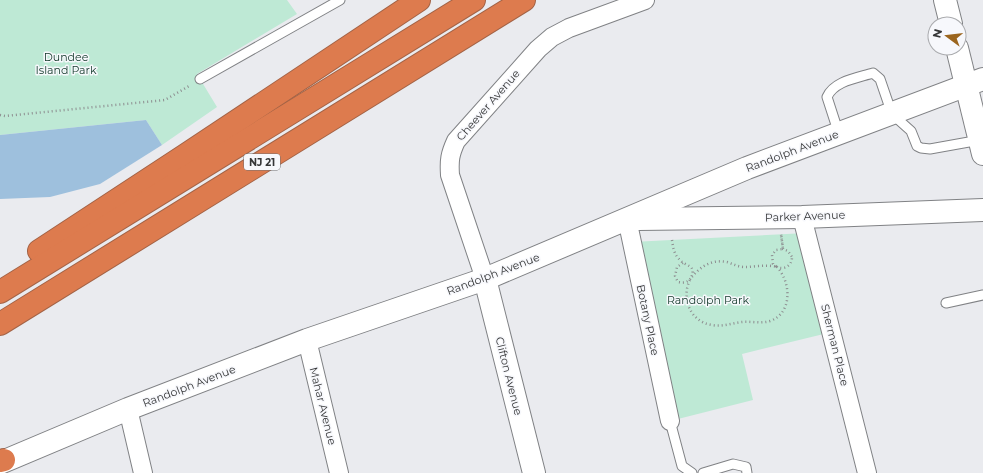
<svg xmlns="http://www.w3.org/2000/svg" width="983" height="473" font-family="Montserrat,sans-serif">
<style>
.green{fill:#bee9d5}
.water{fill:#9ec0dd}
.lines{fill:none;stroke-linecap:round;stroke-linejoin:round}
.service-casing{stroke:#808285;stroke-width:11}
.minor-casing{stroke:#808285;stroke-width:20}
.tertiary-casing{stroke:#808285;stroke-width:24}
.motorway-casing{stroke:#a36346;stroke-width:24}
.path{stroke:#8d8e90;stroke-width:2.5;stroke-dasharray:1 3;stroke-linecap:butt}
.service{stroke:#fff;stroke-width:9}
.minor{stroke:#fff;stroke-width:18}
.tertiary{stroke:#fff;stroke-width:22}
.motorway{stroke:#dd7b4e;stroke-width:22}
.labels{text-anchor:middle;dominant-baseline:central;stroke-width:3;stroke-linejoin:round;paint-order:stroke}
.shield{fill:#f7f8fc;stroke:#707173;stroke-width:1}
.shield-label{font-size:10px;font-weight:bold;fill:#363738}
.park-label{font-size:11px;fill:#103728;stroke:#f7f8fc}
.street-label{font-size:11px;fill:#363738;stroke:#f7f8fc}
</style>
<rect width="100%" height="100%" fill="#eaebef"/>
<!-- green -->
<g class="green">
<path d="M 0,0 L 287,0 L 297,14 L 197,74 L 217,107 L 162,145 L 146,120 L 0,135 Z"/>
<path d="M 806,233 L 832,332 L 742,354 L 753,400 L 670,421 L 632,242 Z"/>
</g>
<!-- water -->
<path class="water" d="M 146,120 L 162,145 L 100,184 L 50,197 L 0,199 L 0,135 Z"/>
<g class="lines">
<defs>
<g id="service">
<path d="M 200,79 L 340,0"/>
<path d="M 839,134 L 827,97 C 834,81 857,78 873,73 L 880,79 L 892,114 L 911,131 L 917,146 L 921,148 L 930,149 L 980,140"/>
<path d="M 946,303 L 983,295"/>
<path d="M 670,421 L 682,466 L 692,473"/>
<path d="M 703,473 L 733,464 L 746,467 L 747,473"/>
</g>
<g id="minor">
<path d="M 802,217 L 867,473"/>
<path d="M 627,219 L 670,421"/>
<path d="M 485,279 L 450,175 C 449,160 450,154 456,141 L 538,49 L 552,37 L 569,28 L 645,0"/>
<path d="M 307,340 L 339,473"/>
<path d="M 128,409 L 143,473"/>
</g>
<g id="tertiary">
<path d="M 945,0 L 951,24"/>
<path d="M 957,48 L 983,154"/>
<path d="M 638,219 L 802,217 L 983,210"/>
<path d="M 485,279 L 534,473"/>
<path d="M 0,463 L 128,409 L 307,340 L 485,279 L 747,168 L 983,79"/>
</g>
<g id="motorway">
<path d="M 39,251 L 184,156 L 419,0"/>
<path d="M 0,292 L 474,0"/>
<path d="M 0,324 L 524,0"/>
<path d="M 0,461 L 4,460"/>
</g>
</defs>
<!-- service casing -->
<use href="#service" class="service-casing"/>
<!-- minor casing -->
<use href="#minor" class="minor-casing"/>
<!-- tertiary casing -->
<use href="#tertiary" class="tertiary-casing"/>
<!-- motorway casing -->
<use href="#motorway" class="motorway-casing"/>
<!-- path -->
<g class="path">
<path d="M 0,115 L 5,116 L 165,100 L 191,85"/>
<path d="M 672,240 C 673,247 674,254 679,259 C 685,267 697,264 691,278 C 700,267 711,259 727,262 C 733,264 738,267 745,267 C 755,267 766,264 777,267 L 773,264 L 772,255 L 776,250 L 783,249 L 781,234 L 783,249 L 788,251 L 792,257 L 794,257"/>
<path d="M 683,263 L 677,267 L 675,276 L 678,282 C 684,283 687,283 691,278 C 680,297 690,322 712,325 C 723,327 732,323 742,322 C 751,321 761,324 770,321 C 793,313 791,282 777,267 C 784,270 792,266 792,257"/>
</g>
<!-- service -->
<use href="#service" class="service"/>
<!-- minor -->
<use href="#minor" class="minor"/>
<!-- tertiary -->
<use href="#tertiary" class="tertiary"/>
<!-- motorway -->
<use href="#motorway" class="motorway"/>
</g>
<g class="labels">
<!-- shield labels -->
<rect class="shield" x="244" y="154" width="36" height="16" rx="3"/>
<g class="shield-label">
<text x="262" y="162">NJ 21</text>
</g>
<!-- park labels -->
<g class="park-label">
<text x="66" y="57">Dundee<tspan x="66" dy="13">Island Park</tspan></text>
<text x="708" y="300">Randolph Park</text>
</g>
<!-- street labels -->
<g class="street-label">
<text transform="translate(488 105) rotate(-49)">Cheever Avenue</text>
<text transform="translate(792 151) rotate(-21)">Randolph Avenue</text>
<text transform="translate(805 216) rotate(-2)">Parker Avenue</text>
<text transform="translate(493 274) rotate(-21)">Randolph Avenue</text>
<text transform="translate(648 320) rotate(78)">Botany Place</text>
<text transform="translate(835 345) rotate(76)">Sherman Place</text>
<text transform="translate(509 376) rotate(76)">Clifton Avenue</text>
<text transform="translate(189 386) rotate(-21)">Randolph Avenue</text>
<text transform="translate(323 406) rotate(76)">Mahar Avenue</text>
</g>
</g>
<!-- north arrow -->
<g transform="translate(947 36) rotate(285)"><circle r="19" fill="#f7f8fc" stroke="#aaabae"/>
<path d="M0-3L7 15L0 10L-7 15Z" fill="#9b651e"/>
<text y="-6" font-size="11" font-weight="bold" text-anchor="middle" fill="#363738">N</text>
</g>
</svg>
